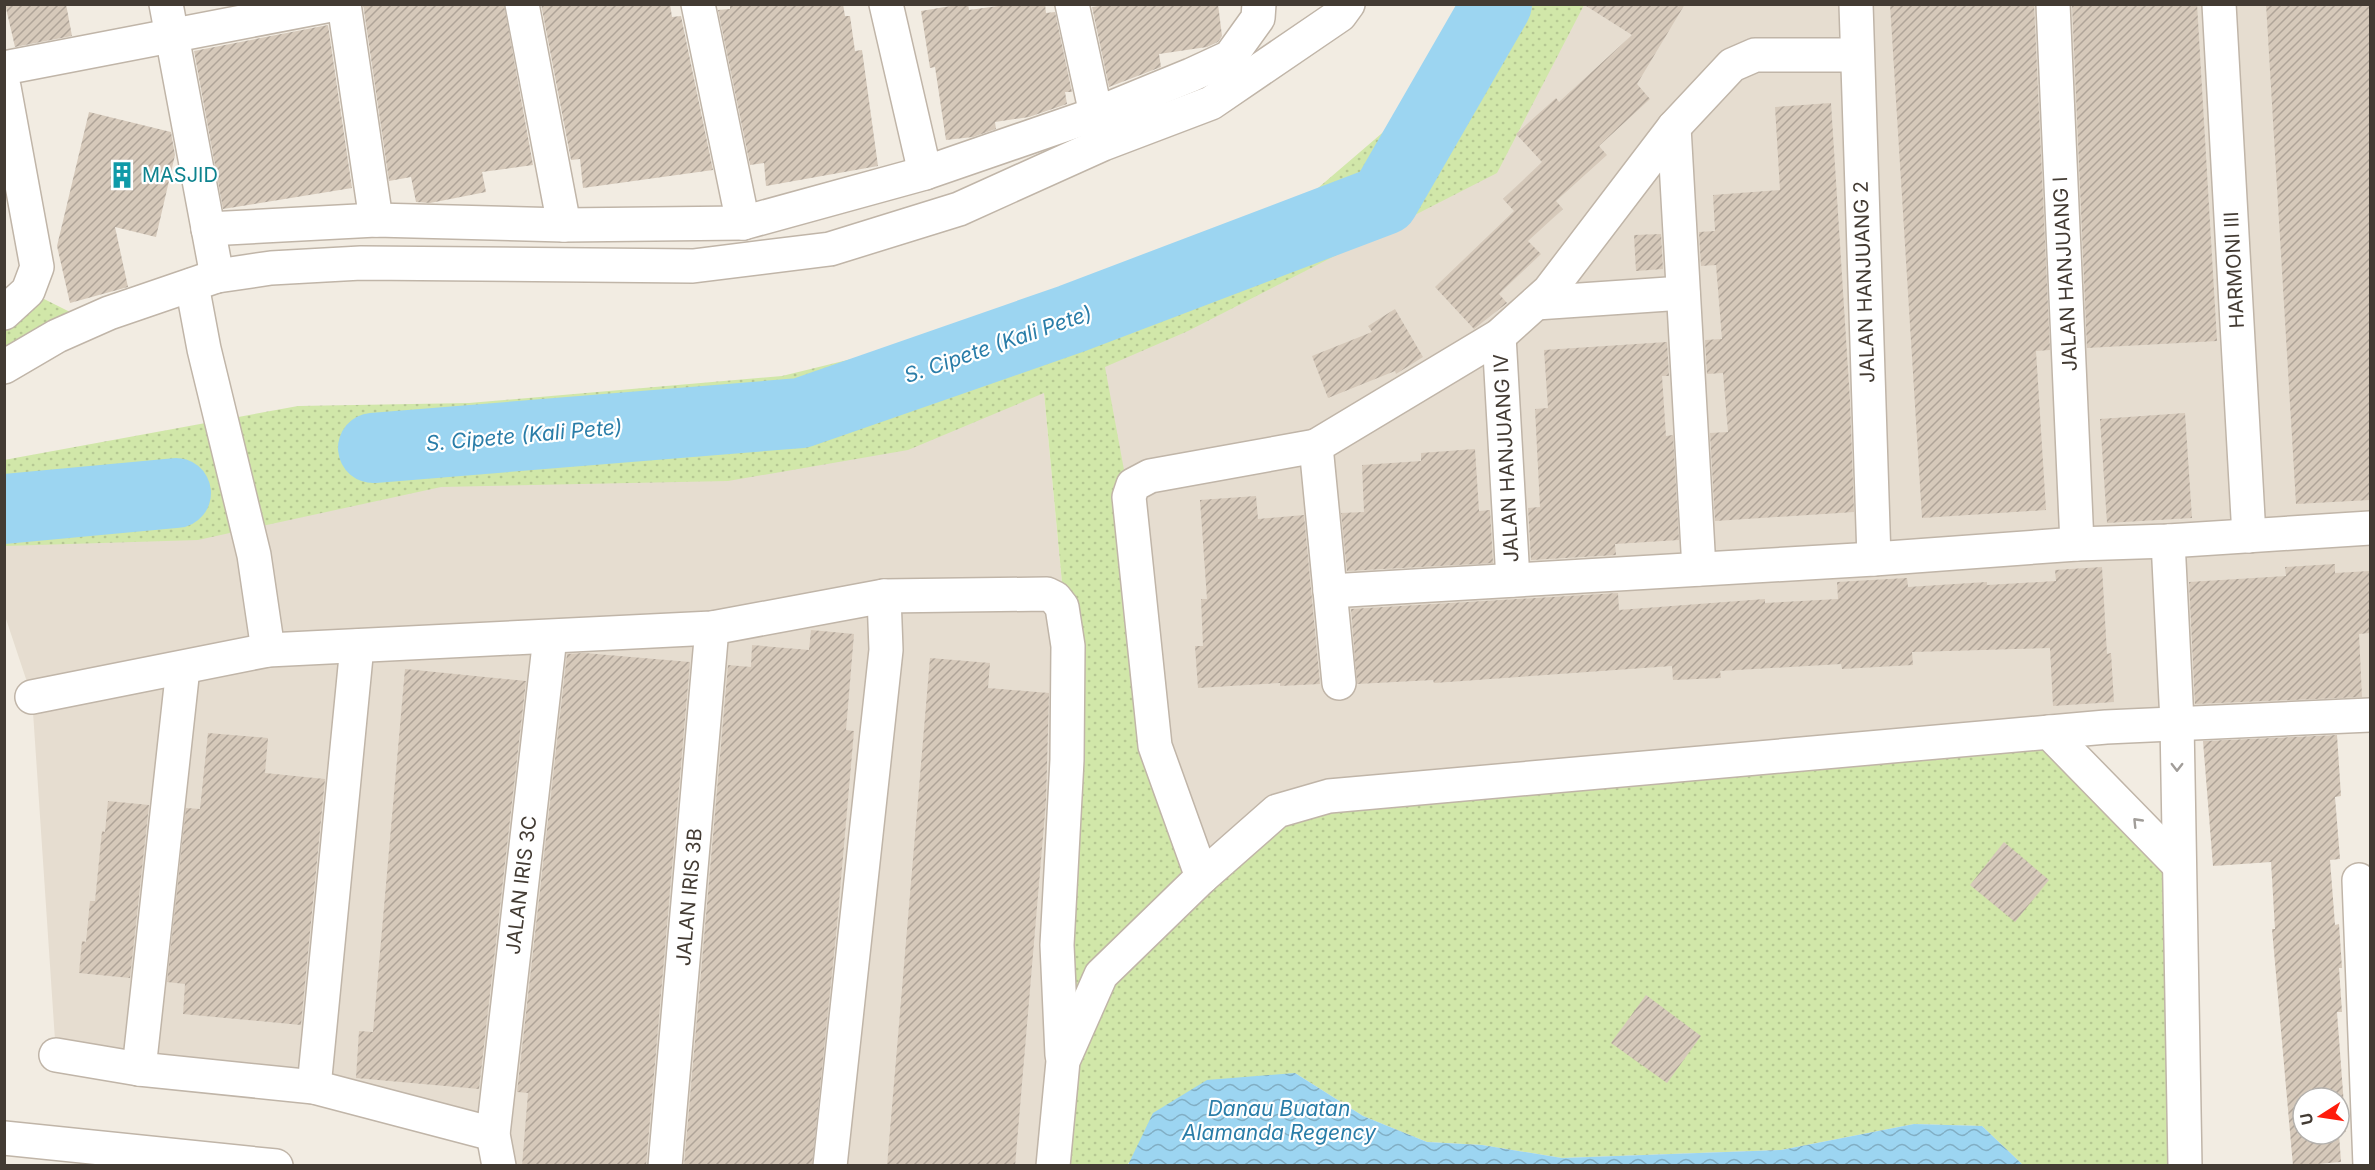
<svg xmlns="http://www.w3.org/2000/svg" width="2375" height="1170" font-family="Inter,sans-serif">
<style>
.residential{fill:#e6ddd0}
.green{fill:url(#green-dots)}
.water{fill:url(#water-waves)}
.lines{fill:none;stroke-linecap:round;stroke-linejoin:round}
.river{stroke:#9cd5f1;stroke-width:70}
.building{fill:url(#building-hatch)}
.minor-casing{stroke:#c0b5a8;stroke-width:36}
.minor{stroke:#fff;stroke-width:33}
.oneway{stroke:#a19d99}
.labels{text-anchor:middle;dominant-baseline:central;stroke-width:4.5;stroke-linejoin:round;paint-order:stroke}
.culture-label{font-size:20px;fill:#0d838f;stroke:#fff;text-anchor:start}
.street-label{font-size:20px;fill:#433b33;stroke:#fff}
.water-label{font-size:21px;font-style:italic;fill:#2a7da8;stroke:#fff}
</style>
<defs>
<pattern id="green-dots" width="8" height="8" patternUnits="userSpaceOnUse" patternTransform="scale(1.5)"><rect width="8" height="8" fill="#d1e7a9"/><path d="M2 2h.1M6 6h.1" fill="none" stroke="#b5c792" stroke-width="1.8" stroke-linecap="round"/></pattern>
<pattern id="water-waves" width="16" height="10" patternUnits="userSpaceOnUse" patternTransform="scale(1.5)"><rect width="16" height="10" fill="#9cd5f1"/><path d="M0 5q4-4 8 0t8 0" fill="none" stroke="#81aec4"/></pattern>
<pattern id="building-hatch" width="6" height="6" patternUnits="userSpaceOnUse" patternTransform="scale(1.5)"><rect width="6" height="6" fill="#d6c9ba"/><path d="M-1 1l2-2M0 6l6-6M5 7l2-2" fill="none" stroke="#afa498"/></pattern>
</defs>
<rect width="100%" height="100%" fill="#f2ece2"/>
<!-- residential -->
<g class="residential">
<path d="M 1499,5 L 2370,5 L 2370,715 L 2177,722 L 1202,877 L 1155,746 L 1094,310 L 1384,200 Z"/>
<path d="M 1038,330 L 1068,646 L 1053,1165 L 499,1165 L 492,1134 L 56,1055 L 32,697 L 5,616 L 4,509 L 801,413 Z"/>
</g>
<!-- green -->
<g class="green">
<path d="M 1463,5 L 1584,5 L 1497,173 L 1188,331 L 1105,367 L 1129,497 L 1155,746 L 1202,876 L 1277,811 L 2049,732 L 2178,864 L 2185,1165 L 2023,1165 L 1982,1126 L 1914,1124 L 1781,1150 L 1562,1158 L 1482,1145 L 1427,1142 L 1363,1116 L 1295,1073 L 1128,1163 L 1128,1165 L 1053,1165 L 1068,646 L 1044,393 L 908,450 L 728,481 L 441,487 L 198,540 L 5,546 L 4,460 L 298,406 L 469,403 L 782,376 L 974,329 L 1180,255 L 1311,194 L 1395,122 Z"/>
<path d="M 28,291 L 90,322 L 5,367 L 5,313 Z"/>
</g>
<!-- water -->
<path class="water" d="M 1295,1073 L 1363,1116 L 1427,1142 L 1482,1145 L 1562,1158 L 1781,1150 L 1914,1124 L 1982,1126 L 2023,1165 L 1128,1165 L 1153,1113 L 1207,1080 Z"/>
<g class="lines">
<!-- river -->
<g class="river">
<path d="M 373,448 L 801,413 L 1071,319 L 1384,200 L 1497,4"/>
<path d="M 4,509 L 176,493"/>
</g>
</g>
<!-- building -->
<g class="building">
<path d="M 5,4 L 66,4 L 72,36 L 15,47 Z"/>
<path d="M 363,4 L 504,4 L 533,165 L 482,172 L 486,192 L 430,203 L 416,202 L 411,177 L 389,181 Z"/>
<path d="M 541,4 L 670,4 L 672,17 L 681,16 L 713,170 L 583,188 L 580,159 L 571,160 Z"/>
<path d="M 730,4 L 843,4 L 845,16 L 850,16 L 855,51 L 862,50 L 878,166 L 766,186 L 764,163 L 750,165 L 718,10 L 730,9 Z"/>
<path d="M 963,4 L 968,4 L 969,10 L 1013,4 L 1045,4 L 1046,13 L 1055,12 L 1072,92 L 1065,92 L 1067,104 L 1029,117 L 995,122 L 996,129 L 973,137 L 946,140 L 935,67 L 930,68 L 921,11 Z"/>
<path d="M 1111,4 L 1218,4 L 1222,36 L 1218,42 L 1207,47 L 1159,54 L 1161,67 L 1109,87 L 1092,7 Z"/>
<path d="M 1583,4 L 1685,4 L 1637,84 L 1650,99 L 1599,146 L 1607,155 L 1556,201 L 1563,209 L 1528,241 L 1541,254 L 1499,294 L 1507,303 L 1474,329 L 1435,287 L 1514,211 L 1503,199 L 1542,162 L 1516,134 L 1556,98 L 1559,102 L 1632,35 Z"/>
<path d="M 1890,4 L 2034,4 L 2050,350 L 2036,351 L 2046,510 L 1922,518 Z"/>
<path d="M 2072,4 L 2197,4 L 2217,341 L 2087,348 Z"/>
<path d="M 2266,4 L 2370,4 L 2370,500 L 2296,504 Z"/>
<path d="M 328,25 L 352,188 L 223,209 L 194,51 Z"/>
<path d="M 1831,103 L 1850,401 L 1854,512 L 1715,521 L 1710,433 L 1728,432 L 1723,373 L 1707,374 L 1705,340 L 1722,339 L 1716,265 L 1701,266 L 1699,232 L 1715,231 L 1713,195 L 1780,190 L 1775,107 Z"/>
<path d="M 89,112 L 171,132 L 175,155 L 156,237 L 115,227 L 128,287 L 70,303 L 57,246 Z"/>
<path d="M 1661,234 L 1663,269 L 1636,271 L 1634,235 Z"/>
<path d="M 1395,309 L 1423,357 L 1396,374 L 1395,371 L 1328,398 L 1312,356 L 1372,332 L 1368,326 Z"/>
<path d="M 1667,342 L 1669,376 L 1662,376 L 1666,436 L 1673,435 L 1679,540 L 1615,544 L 1616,555 L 1531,560 L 1528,508 L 1540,507 L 1535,409 L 1548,408 L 1544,350 Z"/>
<path d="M 2185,413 L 2192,518 L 2107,523 L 2100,419 Z"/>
<path d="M 1475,449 L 1479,511 L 1490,510 L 1493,563 L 1347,571 L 1341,513 L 1364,512 L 1362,465 L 1421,461 L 1421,453 Z"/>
<path d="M 1256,496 L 1258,519 L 1304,515 L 1320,684 L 1280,686 L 1280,683 L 1198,688 L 1195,646 L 1203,646 L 1201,599 L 1207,599 L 1200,500 Z"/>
<path d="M 2335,564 L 2335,573 L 2370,571 L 2370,633 L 2359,634 L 2362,697 L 2195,704 L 2189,582 L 2286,576 L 2285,567 Z"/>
<path d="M 2102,567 L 2107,654 L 2111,653 L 2114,702 L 2053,706 L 2050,648 L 1912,652 L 1913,665 L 1842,669 L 1841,664 L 1720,671 L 1721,678 L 1673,680 L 1672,666 L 1434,683 L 1433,680 L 1357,684 L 1351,609 L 1618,593 L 1619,610 L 1765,599 L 1765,603 L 1838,599 L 1837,582 L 1907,578 L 1908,587 L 1987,582 L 1987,585 L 2056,581 L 2055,570 Z"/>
<path d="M 811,630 L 854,634 L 846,730 L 854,731 L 837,925 L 812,1166 L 684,1166 L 728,665 L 751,667 L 752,645 L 809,650 Z"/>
<path d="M 584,653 L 690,662 L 646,1166 L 522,1166 L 528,1093 L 517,1092 L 567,654 Z"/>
<path d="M 930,658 L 990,663 L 988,688 L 1049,693 L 1046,801 L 1015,1166 L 887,1166 Z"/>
<path d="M 405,669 L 526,681 L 479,1089 L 356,1078 L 359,1031 L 373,1032 Z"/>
<path d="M 208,733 L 268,738 L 265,773 L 325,779 L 301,1025 L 183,1014 L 185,984 L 167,982 L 186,808 L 200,809 Z"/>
<path d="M 2337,735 L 2341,796 L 2335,797 L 2340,859 L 2330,860 L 2335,925 L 2339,924 L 2342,968 L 2339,968 L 2342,1012 L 2337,1012 L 2346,1132 L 2339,1133 L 2339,1098 L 2303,1098 L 2303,1134 L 2339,1134 L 2341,1162 L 2293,1166 L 2272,929 L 2275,929 L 2271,862 L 2213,866 L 2203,741 Z"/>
<path d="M 108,801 L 149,805 L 130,978 L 79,973 L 82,941 L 86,942 L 90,901 L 95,901 L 102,831 L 105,832 Z"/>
<path d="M 2004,842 L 2049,880 L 2015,922 L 1970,885 Z"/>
<path d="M 1646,995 L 1701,1036 L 1667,1083 L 1611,1043 Z"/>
</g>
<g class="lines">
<defs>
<g id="minor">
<path d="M 166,4 L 217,276"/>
<path d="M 344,4 L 376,220"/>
<path d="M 522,4 L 564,225"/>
<path d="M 698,4 L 743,223"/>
<path d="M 886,4 L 925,173"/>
<path d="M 1072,4 L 1096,114"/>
<path d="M 1856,4 L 1874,559"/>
<path d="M 2053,4 L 2077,544"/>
<path d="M 2219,4 L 2249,536"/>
<path d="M 4,68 L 336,4"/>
<path d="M 4,87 L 37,267 L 28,291 L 4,313"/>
<path d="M 1674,127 L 1699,569"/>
<path d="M 208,229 L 376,220 L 564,225 L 743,223 L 925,173 L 1096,114 L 1191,75 L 1230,57 L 1258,18 L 1259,4"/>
<path d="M 192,285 L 204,349 L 254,555 L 268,650"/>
<path d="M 1536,303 L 1683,293"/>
<path d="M 1499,336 L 1513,580"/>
<path d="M 4,367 L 57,336 L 109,313 L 217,276 L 271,268 L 361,263 L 693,266 L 830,249 L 959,209 L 1103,144 L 1211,103 L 1340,15 L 1348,4"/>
<path d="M 2168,541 L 2177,722 L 2185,1166"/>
<path d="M 1330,591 L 1874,559 L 2077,544 L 2168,541 L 2370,528"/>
<path d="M 1339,683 L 1316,446 L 1499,336 L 1549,291 L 1674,127 L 1732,65 L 1755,55 L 1855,55"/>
<path d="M 32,697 L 268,650 L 712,628 L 884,596 L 1047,594 L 1055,598 L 1062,607 L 1068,646 L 1067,760 L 1057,945 L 1062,1055"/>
<path d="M 2049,732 L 2178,864"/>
<path d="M 1202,877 L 1155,746 L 1129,497 L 1133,485 L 1150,476 L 1316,446"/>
<path d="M 2359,880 L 2370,1166"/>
<path d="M 56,1055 L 139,1069 L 314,1087 L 493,1134"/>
<path d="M 139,1069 L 183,668"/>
<path d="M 314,1087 L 357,646"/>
<path d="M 4,1138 L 276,1166"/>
<path d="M 499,1166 L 493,1134 L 550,637"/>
<path d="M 665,1166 L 712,628"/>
<path d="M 830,1166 L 886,650 L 884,596"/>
<path d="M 1053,1166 L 1063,1061 L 1101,975 L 1202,877 L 1277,811 L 1329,796 L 2106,727 L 2370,715"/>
</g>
</defs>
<!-- minor casing -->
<use href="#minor" class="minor-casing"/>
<!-- minor -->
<use href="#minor" class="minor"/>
</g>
<!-- one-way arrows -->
<defs><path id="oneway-chevron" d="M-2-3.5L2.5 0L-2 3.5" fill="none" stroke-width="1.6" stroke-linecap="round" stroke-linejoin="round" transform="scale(1.5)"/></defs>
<g class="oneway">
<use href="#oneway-chevron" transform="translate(2177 767) rotate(90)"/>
<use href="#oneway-chevron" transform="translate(2137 822) rotate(-134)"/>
</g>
<!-- icons -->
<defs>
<symbol id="building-bare" viewBox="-9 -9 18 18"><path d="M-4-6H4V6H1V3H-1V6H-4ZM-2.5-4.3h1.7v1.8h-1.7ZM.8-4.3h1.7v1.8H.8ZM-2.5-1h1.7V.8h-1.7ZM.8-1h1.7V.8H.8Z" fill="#0f9aa8" stroke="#fff" stroke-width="2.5" paint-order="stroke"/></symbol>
</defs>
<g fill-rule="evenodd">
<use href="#building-bare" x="103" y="156" width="38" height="38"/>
</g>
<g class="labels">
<!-- culture labels -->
<g class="culture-label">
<text x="142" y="175">MASJID</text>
</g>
<!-- street labels -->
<g class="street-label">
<text transform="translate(2234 270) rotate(-93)">HARMONI III</text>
<text transform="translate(2065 274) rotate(-93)">JALAN HANJUANG I</text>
<text transform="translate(1864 282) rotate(-92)">JALAN HANJUANG 2</text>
<text transform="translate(1506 458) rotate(-93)">JALAN HANJUANG IV</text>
<text transform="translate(521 885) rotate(-83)">JALAN IRIS 3C</text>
<text transform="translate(689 897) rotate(-85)">JALAN IRIS 3B</text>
</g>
<!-- water labels -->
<g class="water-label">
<text transform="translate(998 344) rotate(-19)">S. Cipete (Kali Pete)</text>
<text transform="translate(524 435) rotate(-5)">S. Cipete (Kali Pete)</text>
<text x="1279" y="1108">Danau Buatan<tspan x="1279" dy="24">Alamanda Regency</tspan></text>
</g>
</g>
<!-- border -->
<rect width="2375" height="1170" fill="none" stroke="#433b33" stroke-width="12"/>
<!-- north arrow -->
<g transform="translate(2321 1116) rotate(258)"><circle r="28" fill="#ffffff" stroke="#b4b1ad" stroke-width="1.5"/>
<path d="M0-4.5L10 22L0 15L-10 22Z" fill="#fe1c0c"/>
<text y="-9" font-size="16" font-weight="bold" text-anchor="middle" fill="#433b33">U</text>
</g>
</svg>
